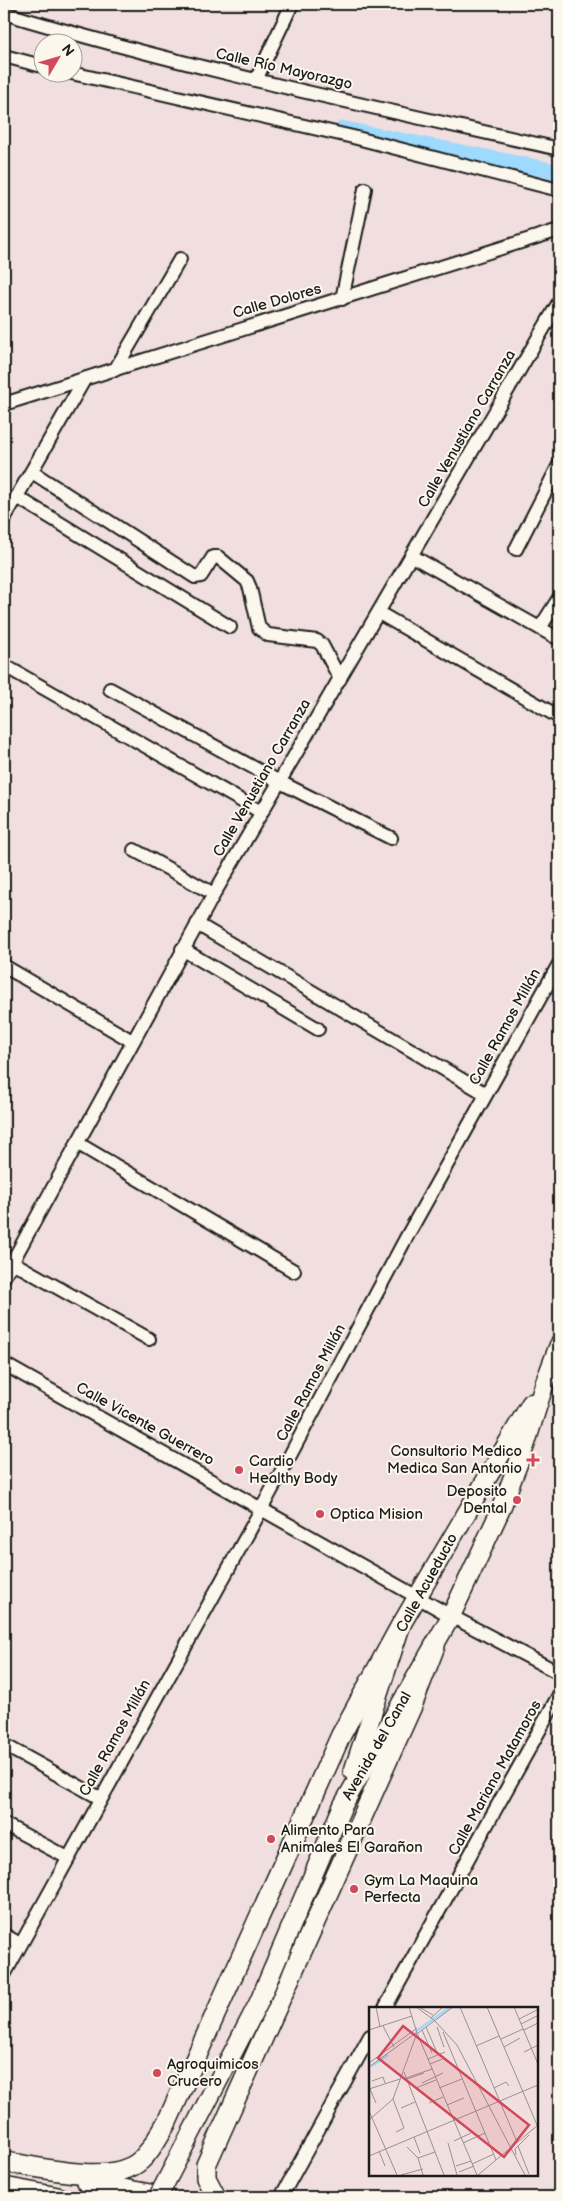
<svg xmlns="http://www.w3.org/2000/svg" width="563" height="2201" font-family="'Balsamiq Sans',sans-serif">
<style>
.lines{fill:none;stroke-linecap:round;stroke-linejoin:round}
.canal{stroke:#9ddafe;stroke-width:16}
.minor-casing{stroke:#1c1c1c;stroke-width:16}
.secondary-casing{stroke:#1c1c1c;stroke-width:21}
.primary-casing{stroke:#1c1c1c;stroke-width:22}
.minor{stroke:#fbf7ec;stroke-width:12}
.secondary{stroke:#fbf7ec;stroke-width:18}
.primary{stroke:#fbf7ec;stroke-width:19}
.secondary-bridge-casing{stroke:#1c1c1c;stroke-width:21;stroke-linecap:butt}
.secondary-bridge{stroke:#fbf7ec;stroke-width:18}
.poi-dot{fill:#d1495b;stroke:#fbf7ec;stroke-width:2}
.labels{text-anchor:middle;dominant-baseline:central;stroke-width:4;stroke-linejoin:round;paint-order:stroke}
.street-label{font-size:15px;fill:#1c1c1c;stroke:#fbf7ec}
.poi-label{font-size:15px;fill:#1c1c1c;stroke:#fbf7ec;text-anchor:start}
.inset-river{fill:none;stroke:#9ddafe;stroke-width:2.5}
.inset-road{fill:none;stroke:#9c9090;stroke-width:1}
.view{fill:#d1495b;fill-opacity:0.15;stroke:#d1495b;stroke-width:2.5}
.inset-edge{fill:none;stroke:#1c1c1c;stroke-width:2.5}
</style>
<rect width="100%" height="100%" fill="#f1dede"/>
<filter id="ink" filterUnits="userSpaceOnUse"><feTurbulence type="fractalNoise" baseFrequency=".02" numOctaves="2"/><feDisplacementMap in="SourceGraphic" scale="10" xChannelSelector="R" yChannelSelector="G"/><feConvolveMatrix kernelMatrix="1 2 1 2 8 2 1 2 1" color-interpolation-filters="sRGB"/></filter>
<g filter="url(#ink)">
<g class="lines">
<!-- canal -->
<path class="canal" d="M 343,129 L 559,172"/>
<defs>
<g id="minor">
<path d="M 4,13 C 186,68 373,107 559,149"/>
<path d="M 4,56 L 42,66"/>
<path d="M 67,72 L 353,137 L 559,190"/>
<path d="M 256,80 L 292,4"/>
<path d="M 342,299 L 365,189"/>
<path d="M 115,370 L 180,259"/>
<path d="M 4,404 L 559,230"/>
<path d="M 32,472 L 195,577 L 201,576 L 213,557 L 218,557 L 247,581 L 250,588 L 259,628 L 268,635 L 317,641 L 322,645 L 340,679"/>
<path d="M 17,497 L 230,627"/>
<path d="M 4,519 L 84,380"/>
<path d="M 516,549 L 559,465"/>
<path d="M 412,556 L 559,639"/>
<path d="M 379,613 L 559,717"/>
<path d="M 540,628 L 559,598"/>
<path d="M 5,666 L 261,812"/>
<path d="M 110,689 L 278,781 L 391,838"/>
<path d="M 134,850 L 214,894"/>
<path d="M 197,924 L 486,1094"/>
<path d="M 182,949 L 318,1029"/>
<path d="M 4,966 L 132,1041"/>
<path d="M 77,1143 L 294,1271"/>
<path d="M 12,1262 L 149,1339"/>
<path d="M 4,1277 L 214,894 L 559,302"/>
<path d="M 4,1364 L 451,1616 L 559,1673"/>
<path d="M 4,1745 L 100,1798"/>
<path d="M 4,1824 L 68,1858"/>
<path d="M 4,1935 L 20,1944"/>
<path d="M 4,1975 L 262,1508 L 406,1238 L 559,964"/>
<path d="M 385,2008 L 559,1695"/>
<path d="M 281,2197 L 370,2036"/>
</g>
<g id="secondary">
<path d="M 353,1772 L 401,1625 L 531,1403"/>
<path d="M 343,1805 L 451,1616 L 500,1511 L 526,1443 L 545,1382 L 559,1345"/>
</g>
<g id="primary">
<path d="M 4,2162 C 41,2167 112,2187 141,2160 C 152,2150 159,2135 167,2122 L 341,1735 L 401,1625"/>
<path d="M 86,2182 L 166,2197"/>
<path d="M 4,2187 L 58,2197"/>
<path d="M 216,2197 L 206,2178 L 206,2165 L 412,1706 L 435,1646"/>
</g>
</defs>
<!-- minor casing -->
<use href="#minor" class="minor-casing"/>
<!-- secondary casing -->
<use href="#secondary" class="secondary-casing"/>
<!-- primary casing -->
<use href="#primary" class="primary-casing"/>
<!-- minor -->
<use href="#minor" class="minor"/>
<!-- secondary -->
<use href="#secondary" class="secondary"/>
<!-- primary -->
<use href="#primary" class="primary"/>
<defs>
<path id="secondary-bridge" d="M 158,2197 L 258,2004 L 343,1805"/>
</defs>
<!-- secondary-bridge casing -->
<use href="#secondary-bridge" class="secondary-bridge-casing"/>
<!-- secondary-bridge -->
<use href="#secondary-bridge" class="secondary-bridge"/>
</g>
</g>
<!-- markers -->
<g class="poi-dot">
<path d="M530.5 1452.5h5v5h5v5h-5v5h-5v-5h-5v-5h5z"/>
<circle cx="239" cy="1470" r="5"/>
<circle cx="517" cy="1500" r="5"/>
<circle cx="320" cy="1514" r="5"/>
<circle cx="271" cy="1839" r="5"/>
<circle cx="354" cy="1889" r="5"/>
<circle cx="157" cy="2073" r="5"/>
</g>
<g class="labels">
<!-- street labels -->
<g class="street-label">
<text transform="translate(284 69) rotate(13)">Calle Río Mayorazgo</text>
<text transform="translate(277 301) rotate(-16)">Calle Dolores</text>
<text transform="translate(467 429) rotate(-60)">Calle Venustiano Carranza</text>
<text transform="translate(262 778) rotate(-60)">Calle Venustiano Carranza</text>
<text transform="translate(505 1027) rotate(-61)">Calle Ramos Millán</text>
<text transform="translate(311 1383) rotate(-62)">Calle Ramos Millán</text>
<text transform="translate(145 1424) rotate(29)">Calle Vicente Guerrero</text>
<text transform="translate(427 1583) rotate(-61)">Calle Acueducto</text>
<text transform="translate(115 1738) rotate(-61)">Calle Ramos Millán</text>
<text transform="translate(377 1746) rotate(-60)">Avenida del Canal</text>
<text transform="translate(495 1778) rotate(-61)">Calle Mariano Matamoros</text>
</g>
<!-- poi labels -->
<g class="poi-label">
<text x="522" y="1451" text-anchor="end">Consultorio Medico<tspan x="522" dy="17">Medica San Antonio</tspan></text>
<text x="249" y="1461">Cardio<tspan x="249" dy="17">Healthy Body</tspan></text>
<text x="507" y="1491" text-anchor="end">Deposito<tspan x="507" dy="17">Dental</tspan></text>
<text x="330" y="1514">Optica Mision</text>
<text x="281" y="1830">Alimento Para<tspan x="281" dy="17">Animales El Garañon</tspan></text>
<text x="364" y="1880">Gym La Maquina<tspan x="364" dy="17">Perfecta</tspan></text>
<text x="167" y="2064">Agroquimicos<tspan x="167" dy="17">Crucero</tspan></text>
</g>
</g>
<!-- overview -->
<g transform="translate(369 2007)">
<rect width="169" height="169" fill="#f1dede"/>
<path class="inset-river" d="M 46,25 L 80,1M 3,59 L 19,48"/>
<path class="inset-road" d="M 7,0 L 11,20M 47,0 L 65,13 L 88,38 L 156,168M 50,0 L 64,8M 91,0 L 148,135M 118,0 L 168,118M 145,0 L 169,57M 62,11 L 74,0M 150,12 L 168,3M 152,17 L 168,9M 14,19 L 25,40M 57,20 L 69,48M 68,20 L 75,40M 0,23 L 43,9M 53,23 L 63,46M 155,23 L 169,16M 74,25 L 127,153M 48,26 L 108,168M 49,26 L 84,0M 132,32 L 154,22M 107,39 L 130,29M 135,40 L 151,31M 155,45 L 169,38M 59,52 L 76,45M 0,56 L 48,21M 61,57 L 76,51M 0,60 L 48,25M 35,65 L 75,168M 37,71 L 63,62M 38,72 L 55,66M 3,74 L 14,70 L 16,76M 53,76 L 74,66M 47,81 L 67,73M 70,81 L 93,72M 125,81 L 137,75 L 140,79M 0,82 L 31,72M 1,82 L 7,96M 24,92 L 35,121 L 27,125M 60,96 L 74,90M 78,98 L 95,91M 32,101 L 46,95M 0,104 L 28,168M 0,113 L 24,92 L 48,26 L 40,0M 45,130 L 51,146M 85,134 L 102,126M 79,136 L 88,168M 94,136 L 116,126M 149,139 L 160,167M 38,140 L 49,151 L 54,168M 10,144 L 16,159M 147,148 L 146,142 L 160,128M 0,149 L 169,78M 49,151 L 66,145M 103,157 L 125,147M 87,159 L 102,154M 90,165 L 105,159M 32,168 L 54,162M 109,168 L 169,118"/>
<path class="view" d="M 34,19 L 160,118 L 135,150 L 9,51 Z"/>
<rect width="169" height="169" class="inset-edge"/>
</g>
<!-- margin -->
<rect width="563" height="2201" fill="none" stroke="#fbf7ec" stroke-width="20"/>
<rect x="10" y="10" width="543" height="2181" fill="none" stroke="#1c1c1c" stroke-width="2" filter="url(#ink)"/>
<!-- north arrow -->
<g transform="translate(58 58) rotate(52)"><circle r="24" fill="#fbf7ec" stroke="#a29f99"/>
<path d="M0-4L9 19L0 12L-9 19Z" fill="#d1495b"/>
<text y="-8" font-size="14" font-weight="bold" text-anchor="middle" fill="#1c1c1c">N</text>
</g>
</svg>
